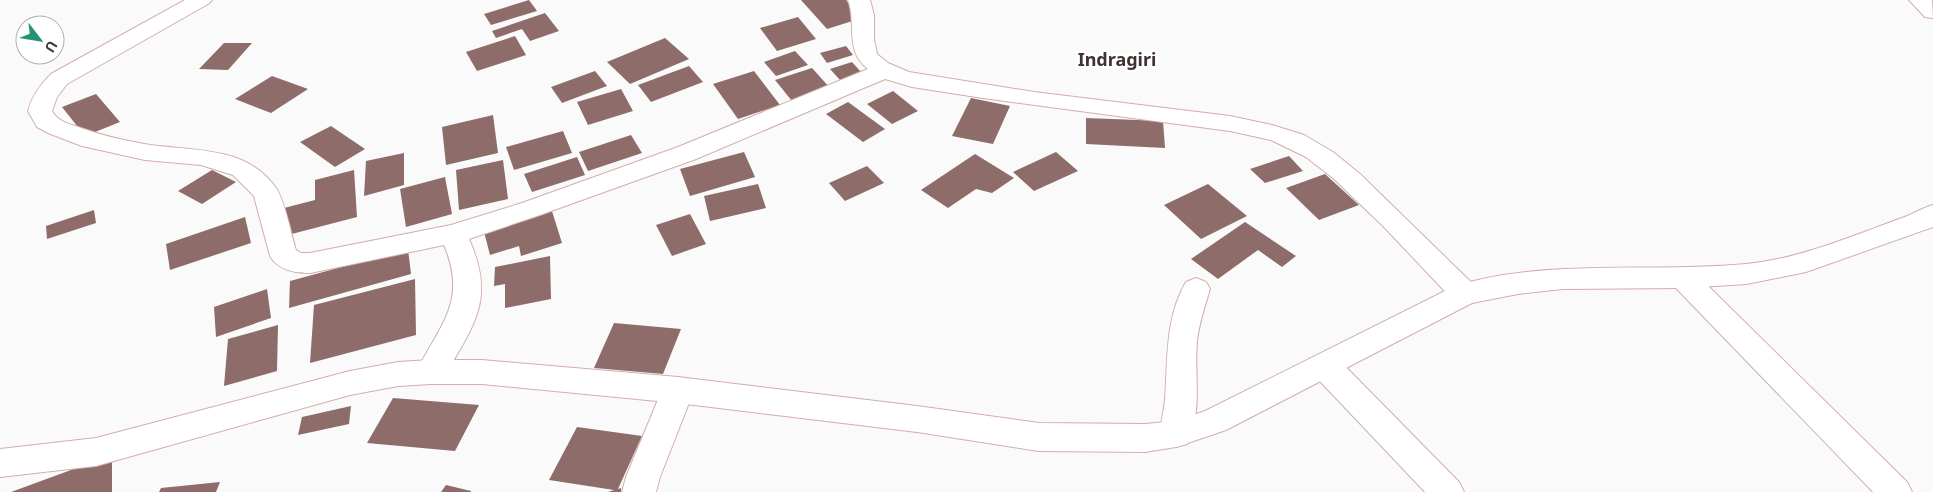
<svg xmlns="http://www.w3.org/2000/svg" width="1933" height="492" font-family="'Noto Sans',sans-serif">
<style>
.building{fill:#8d6c6a}
.lines{fill:none;stroke-linecap:round;stroke-linejoin:round}
.street-casing{stroke:#d2aeab;stroke-width:2}
.secondary-casing{stroke:#d2aeab;stroke-width:2}
.street{fill:#fff;fill-rule:evenodd}
.secondary{fill:#fff;fill-rule:evenodd}
.labels{text-anchor:middle;dominant-baseline:central;stroke-width:5;stroke-linejoin:round;paint-order:stroke}
.quarter-label{font-size:18px;font-weight:bold;fill:#423332;stroke:#fff}
</style>
<rect width="100%" height="100%" fill="#fafafa"/>
<!-- building -->
<g class="building">
<path d="M 529,0 L 537,11 L 491,25 L 484,14 Z"/>
<path d="M 801,0 L 846,0 L 862,18 L 827,29 Z"/>
<path d="M 545,13 L 559,31 L 530,41 L 522,29 L 496,38 L 492,31 Z"/>
<path d="M 798,17 L 816,39 L 777,51 L 760,28 Z"/>
<path d="M 515,36 L 526,55 L 477,71 L 466,52 Z"/>
<path d="M 665,38 L 689,59 L 630,84 L 607,62 Z"/>
<path d="M 224,43 L 252,43 L 228,70 L 199,69 Z"/>
<path d="M 846,46 L 853,55 L 827,63 L 820,53 Z"/>
<path d="M 795,51 L 808,65 L 776,76 L 764,62 Z"/>
<path d="M 852,62 L 861,72 L 840,80 L 830,69 Z"/>
<path d="M 689,66 L 703,82 L 651,102 L 638,85 Z"/>
<path d="M 812,68 L 830,88 L 792,101 L 775,80 Z"/>
<path d="M 595,71 L 607,86 L 562,103 L 551,87 Z"/>
<path d="M 754,71 L 780,105 L 738,119 L 713,84 Z"/>
<path d="M 272,76 L 308,89 L 271,113 L 235,99 Z"/>
<path d="M 621,89 L 633,111 L 588,125 L 577,102 Z"/>
<path d="M 893,91 L 918,111 L 892,124 L 867,104 Z"/>
<path d="M 96,94 L 120,122 L 85,136 L 62,107 Z"/>
<path d="M 971,98 L 1010,106 L 993,144 L 952,136 Z"/>
<path d="M 848,102 L 885,129 L 863,142 L 826,114 Z"/>
<path d="M 493,115 L 498,153 L 446,165 L 442,127 Z"/>
<path d="M 1086,118 L 1163,121 L 1165,148 L 1086,144 Z"/>
<path d="M 331,126 L 365,149 L 335,167 L 300,142 Z"/>
<path d="M 563,131 L 572,153 L 514,170 L 506,147 Z"/>
<path d="M 631,135 L 642,153 L 588,171 L 579,152 Z"/>
<path d="M 744,152 L 755,177 L 690,196 L 680,169 Z"/>
<path d="M 1056,152 L 1078,171 L 1034,191 L 1013,172 Z"/>
<path d="M 404,153 L 404,185 L 364,196 L 366,161 Z"/>
<path d="M 975,154 L 1014,178 L 992,193 L 976,189 L 948,208 L 921,190 Z"/>
<path d="M 1289,156 L 1303,171 L 1265,183 L 1250,169 Z"/>
<path d="M 577,157 L 585,175 L 532,192 L 524,174 Z"/>
<path d="M 503,160 L 508,199 L 459,210 L 456,170 Z"/>
<path d="M 867,166 L 884,183 L 845,201 L 829,183 Z"/>
<path d="M 212,170 L 236,182 L 202,204 L 178,191 Z"/>
<path d="M 354,170 L 357,217 L 284,236 L 284,208 L 315,200 L 315,180 Z"/>
<path d="M 1325,174 L 1359,205 L 1319,220 L 1286,188 Z"/>
<path d="M 445,177 L 452,214 L 406,227 L 400,189 Z"/>
<path d="M 758,184 L 766,208 L 710,221 L 704,196 Z"/>
<path d="M 1208,184 L 1247,216 L 1201,239 L 1164,205 Z"/>
<path d="M 551,208 L 562,243 L 521,256 L 519,246 L 490,255 L 483,228 Z"/>
<path d="M 94,210 L 96,223 L 47,239 L 46,226 Z"/>
<path d="M 690,214 L 706,244 L 672,256 L 656,225 Z"/>
<path d="M 245,217 L 251,243 L 170,270 L 166,244 Z"/>
<path d="M 1245,222 L 1296,256 L 1282,267 L 1258,250 L 1218,279 L 1191,259 Z"/>
<path d="M 408,249 L 411,274 L 289,308 L 290,281 Z"/>
<path d="M 550,256 L 551,299 L 505,308 L 505,284 L 494,286 L 495,267 Z"/>
<path d="M 415,279 L 416,335 L 310,363 L 314,305 Z"/>
<path d="M 267,289 L 271,318 L 216,337 L 214,307 Z"/>
<path d="M 614,323 L 681,329 L 663,374 L 594,368 Z"/>
<path d="M 278,325 L 277,371 L 224,386 L 228,339 Z"/>
<path d="M 393,398 L 479,405 L 455,451 L 367,443 Z"/>
<path d="M 351,406 L 349,424 L 298,435 L 302,417 Z"/>
<path d="M 577,427 L 642,436 L 618,489 L 621,488 L 621,492 L 608,492 L 614,490 L 549,480 Z"/>
<path d="M 112,455 L 112,492 L 11,492 Z"/>
<path d="M 220,482 L 216,492 L 159,492 L 161,488 Z"/>
<path d="M 446,485 L 471,491 L 471,492 L 441,492 Z"/>
</g>
<g class="lines">
<defs>
<g id="street">
<path d="M 185,0 L 212,0 L 208,4 L 67,84 L 57,97 L 52,111 C 58,122 70,124 81,128 C 101,135 122,140 144,144 C 191,152 245,144 276,188 C 285,201 291,234 296,250 L 301,253 L 310,253 L 451,225 L 522,203 L 678,147 L 868,69 C 844,51 857,24 848,0 L 870,0 L 874,15 L 874,39 L 877,54 L 888,63 L 909,72 L 1034,92 L 1230,116 L 1272,125 L 1304,135 L 1333,152 L 1360,174 L 1475,286 L 1479,294 L 1475,302 L 1465,305 L 1455,302 L 1383,226 L 1333,178 L 1306,157 L 1271,140 L 1230,131 L 983,98 L 912,87 L 885,79 L 696,159 L 540,215 L 469,239 C 497,302 472,326 442,381 L 431,384 L 420,381 L 416,372 C 440,325 468,301 444,245 L 310,273 C 294,273 278,270 270,256 L 254,196 L 233,175 L 201,165 L 145,160 L 82,146 L 48,133 L 37,127 L 28,111 C 32,96 40,85 51,74 Z"/>
<path d="M 1683,268 L 1693,271 L 1907,482 L 1912,492 L 1873,492 L 1673,285 L 1669,278 L 1673,271 Z"/>
<path d="M 1196,278 L 1206,282 L 1210,289 C 1205,306 1199,323 1197,341 C 1194,375 1203,412 1187,444 L 1176,447 L 1165,444 C 1157,428 1164,415 1165,399 C 1168,358 1165,318 1186,282 Z"/>
<path d="M 1325,354 L 1336,357 L 1459,482 L 1464,492 L 1425,492 L 1314,375 L 1310,366 L 1314,357 Z"/>
<path d="M 678,377 L 689,381 L 694,390 L 660,477 L 656,492 L 622,492 L 626,477 L 662,390 L 667,381 Z"/>
</g>
<g id="secondary">
<path d="M 1909,0 L 1932,0 L 1933,18 L 1925,17 Z"/>
<path d="M 1933,205 L 1933,227 L 1806,272 L 1747,284 L 1683,288 L 1563,289 L 1518,294 L 1472,303 L 1226,430 L 1176,447 L 1145,452 L 1039,451 L 917,432 L 678,403 L 482,384 L 431,384 L 398,386 L 350,395 L 96,466 L 0,477 L 0,449 L 96,438 L 350,371 L 398,362 L 431,360 L 482,360 L 678,377 L 917,406 L 1039,423 L 1145,424 L 1176,421 L 1205,411 L 1455,286 C 1549,258 1649,273 1746,264 C 1799,259 1852,236 1902,218 C 1913,214 1922,208 1933,205 Z"/>
</g>
</defs>
<!-- street casing -->
<use href="#street" class="street-casing"/>
<!-- secondary casing -->
<use href="#secondary" class="secondary-casing"/>
<!-- street -->
<use href="#street" class="street"/>
<!-- secondary -->
<use href="#secondary" class="secondary"/>
</g>
<g class="labels">
<!-- quarter labels -->
<g class="quarter-label">
<text x="1117" y="59">Indragiri</text>
</g>
</g>
<!-- north arrow -->
<g transform="translate(40 40) rotate(121)"><circle r="24" fill="#ffffff" stroke="#b3adad"/>
<path d="M0-4L9 19L0 12L-9 19Z" fill="#229376"/>
<text y="-8" font-size="14" font-weight="bold" text-anchor="middle" fill="#423332">U</text>
</g>
</svg>
